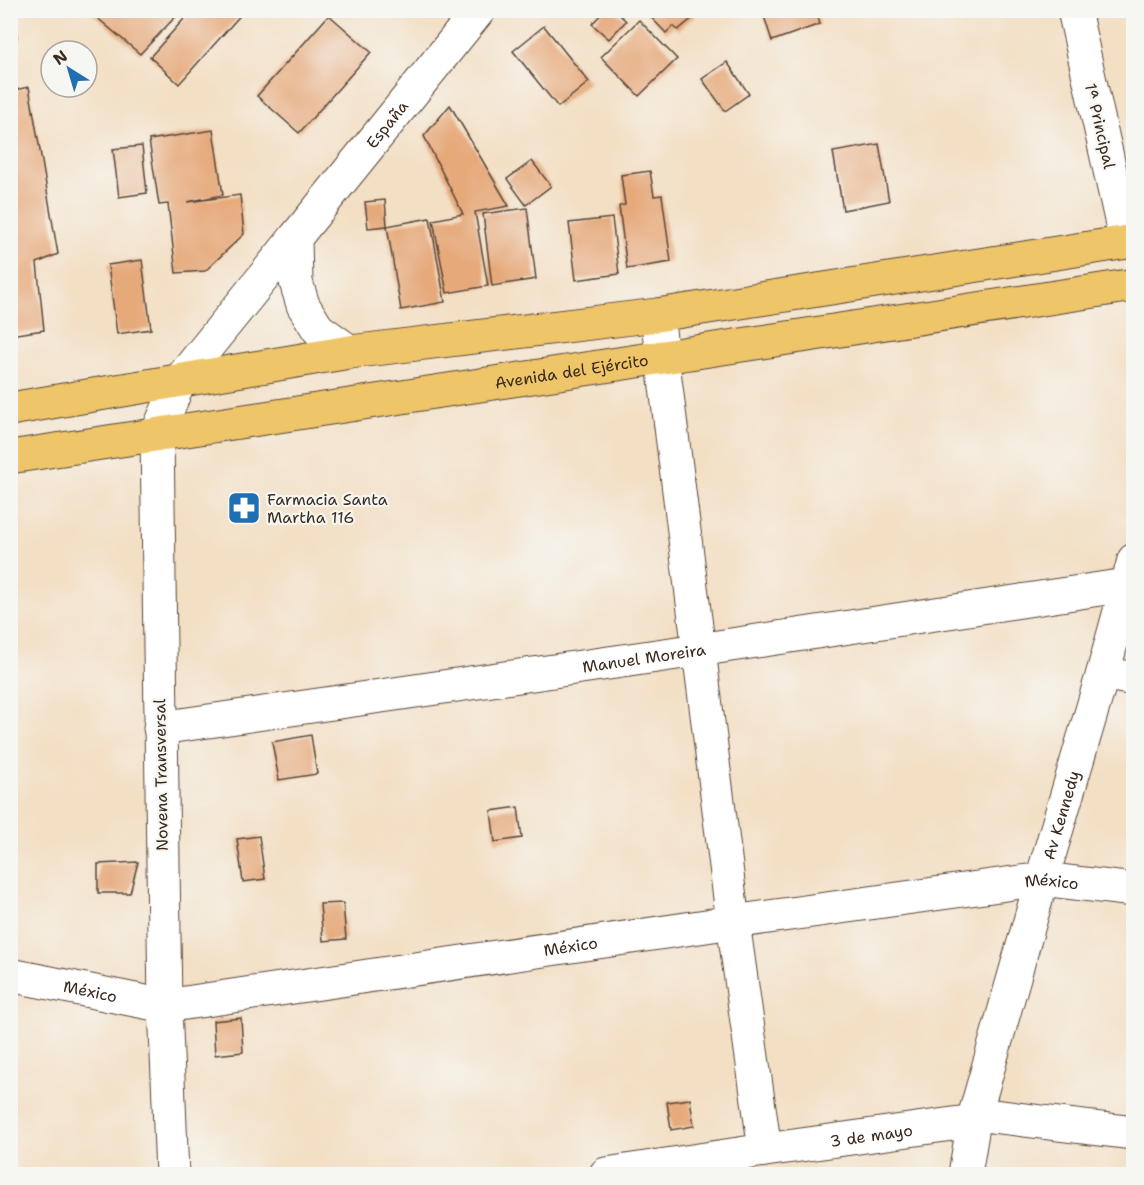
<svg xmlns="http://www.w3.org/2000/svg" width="1144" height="1185" font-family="'Shantell Sans',sans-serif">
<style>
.building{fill:#e6a97a}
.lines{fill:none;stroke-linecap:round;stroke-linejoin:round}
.minor-casing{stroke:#574537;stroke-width:35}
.major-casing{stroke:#574537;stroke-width:35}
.minor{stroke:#fff;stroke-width:33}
.major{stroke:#eec569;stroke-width:33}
.labels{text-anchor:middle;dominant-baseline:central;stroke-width:4.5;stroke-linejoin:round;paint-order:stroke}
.street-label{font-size:16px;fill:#3b2a1e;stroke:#f6f6f2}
.poi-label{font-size:16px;fill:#3b2a1e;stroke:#f6f6f2;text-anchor:start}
</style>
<rect width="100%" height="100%" fill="#f6f6f2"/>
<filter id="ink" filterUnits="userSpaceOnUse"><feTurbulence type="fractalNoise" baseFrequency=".0167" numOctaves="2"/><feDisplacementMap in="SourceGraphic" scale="12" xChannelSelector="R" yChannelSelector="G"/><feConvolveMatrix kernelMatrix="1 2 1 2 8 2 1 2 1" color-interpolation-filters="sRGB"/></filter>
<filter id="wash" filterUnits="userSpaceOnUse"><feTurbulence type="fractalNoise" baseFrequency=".008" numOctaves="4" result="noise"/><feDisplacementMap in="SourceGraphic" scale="24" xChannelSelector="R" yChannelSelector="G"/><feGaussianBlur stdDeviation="1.35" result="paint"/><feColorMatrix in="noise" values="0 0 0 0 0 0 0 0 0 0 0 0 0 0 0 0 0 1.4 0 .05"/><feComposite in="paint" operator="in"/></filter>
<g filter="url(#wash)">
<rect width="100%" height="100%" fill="#f3dfc4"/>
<g id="blocks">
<!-- building -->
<g class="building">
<path d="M 10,10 L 14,10 L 17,38 L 10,38 Z"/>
<path d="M 88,10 L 182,10 L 140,54 Z"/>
<path d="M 192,10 L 245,10 L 179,84 L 150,57 Z"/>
<path d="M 605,10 L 615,10 L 626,21 L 609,39 L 592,24 Z"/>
<path d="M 644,10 L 691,10 L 695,16 L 678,30 L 673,26 L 666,33 Z"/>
<path d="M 762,10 L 816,10 L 820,24 L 772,41 Z"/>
<path d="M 329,15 L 371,52 L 299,133 L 257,96 Z"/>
<path d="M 639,20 L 677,59 L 639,96 L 601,57 Z"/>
<path d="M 544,26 L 589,82 L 558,107 L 513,51 Z"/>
<path d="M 727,62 L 749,94 L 725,111 L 702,79 Z"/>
<path d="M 29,87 L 58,254 L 37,263 L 44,330 L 10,335 L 10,91 Z"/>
<path d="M 450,105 L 509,206 L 475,212 L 488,286 L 447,293 L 433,220 L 463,214 L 424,136 Z"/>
<path d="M 213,130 L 223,195 L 187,202 L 240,195 L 244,234 L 205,271 L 176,273 L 168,204 L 159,205 L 149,140 Z"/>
<path d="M 879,144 L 889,201 L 843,210 L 833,152 Z"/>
<path d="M 142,146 L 147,193 L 119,197 L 113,149 Z"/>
<path d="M 532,161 L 551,186 L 526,205 L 507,179 Z"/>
<path d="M 650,171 L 654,196 L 662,195 L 671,262 L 627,269 L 619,206 L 625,205 L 621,175 Z"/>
<path d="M 385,200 L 387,226 L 368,228 L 365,202 Z"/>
<path d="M 527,208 L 536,279 L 492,286 L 483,214 Z"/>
<path d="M 430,218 L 445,302 L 401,310 L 387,226 Z"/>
<path d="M 612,218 L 619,274 L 576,280 L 569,223 Z"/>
<path d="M 142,260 L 151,329 L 117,334 L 108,265 Z"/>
<path d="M 311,735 L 317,774 L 279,780 L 272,742 Z"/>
<path d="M 518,807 L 522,838 L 495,842 L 491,811 Z"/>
<path d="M 259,836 L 265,879 L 243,882 L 237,839 Z"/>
<path d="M 138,862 L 130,893 L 98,893 L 98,864 Z"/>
<path d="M 343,903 L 346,939 L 323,941 L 320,904 Z"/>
<path d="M 241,1018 L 243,1052 L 215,1055 L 213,1021 Z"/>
<path d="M 690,1099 L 694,1126 L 671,1130 L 667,1102 Z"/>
</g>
</g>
</g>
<g filter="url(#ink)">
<use href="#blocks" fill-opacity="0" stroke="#574537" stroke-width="1.5"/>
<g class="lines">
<defs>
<g id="minor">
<path d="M 1074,10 L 1126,242"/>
<path d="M 657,315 L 733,922 L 765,1150"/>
<path id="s1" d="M 350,352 L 318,329 L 303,305 L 296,282 L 295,238 L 479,10"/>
<path d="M 1103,673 L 1134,679"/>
<path id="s2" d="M 160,728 L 698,650 L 1126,585"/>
<path id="s3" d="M 10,975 L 165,1006 L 733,922 L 1042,879 L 1134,890"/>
<path d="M 172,1174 L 165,1006 L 157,434 L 180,380 L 295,238"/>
<path id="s4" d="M 606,1174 L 765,1150 L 974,1121 L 975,1114 L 1134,1133"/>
<path id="s5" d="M 965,1174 L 975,1114 L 1042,879 L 1103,673 L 1134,560"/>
</g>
<g id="major">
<path d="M 10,409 L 350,352 L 657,315 L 1134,241"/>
<path id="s6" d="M 10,457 L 1134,285"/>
</g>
</defs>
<!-- minor casing -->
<use href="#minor" class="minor-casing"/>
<!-- major casing -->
<use href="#major" class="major-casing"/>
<!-- minor -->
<use href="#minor" class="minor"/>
<!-- major -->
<use href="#major" class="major"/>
</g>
</g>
<!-- icons -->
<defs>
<symbol id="pharmacy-square" viewBox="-11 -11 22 22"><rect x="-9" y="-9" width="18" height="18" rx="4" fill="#1f6fb2" stroke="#f6f6f2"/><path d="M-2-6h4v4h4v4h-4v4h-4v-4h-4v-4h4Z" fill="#fff"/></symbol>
</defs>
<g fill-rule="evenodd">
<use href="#pharmacy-square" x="225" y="489" width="38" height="38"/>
</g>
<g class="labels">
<!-- street labels -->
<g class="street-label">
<text stroke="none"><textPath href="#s1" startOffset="282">España</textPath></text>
<text transform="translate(1100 126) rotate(77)">1ª Principal</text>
<text stroke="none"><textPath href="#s6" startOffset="568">Avenida del Ejército</textPath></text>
<text stroke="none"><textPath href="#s2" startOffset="489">Manuel Moreira</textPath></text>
<text transform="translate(161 775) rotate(-91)">Novena Transversal</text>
<text stroke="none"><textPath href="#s5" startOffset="372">Av Kennedy</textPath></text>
<text stroke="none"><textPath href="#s3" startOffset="1054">México</textPath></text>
<text stroke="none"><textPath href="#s3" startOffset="568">México</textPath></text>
<text stroke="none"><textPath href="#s3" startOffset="82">México</textPath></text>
<text stroke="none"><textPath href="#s4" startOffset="268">3 de mayo</textPath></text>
</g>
<!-- poi labels -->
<g class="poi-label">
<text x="267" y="499">Farmacia Santa<tspan x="267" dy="18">Martha 116</tspan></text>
</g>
</g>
<!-- margin -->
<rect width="1144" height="1185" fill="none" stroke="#f6f6f2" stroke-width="36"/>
<!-- north arrow -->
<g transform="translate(69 69) rotate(323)"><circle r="28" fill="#f6f6f2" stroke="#aba49d" stroke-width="1.5"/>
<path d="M0-4.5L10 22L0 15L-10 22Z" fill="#1f6fb2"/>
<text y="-9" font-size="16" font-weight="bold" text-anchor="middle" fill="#3b2a1e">N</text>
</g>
</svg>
